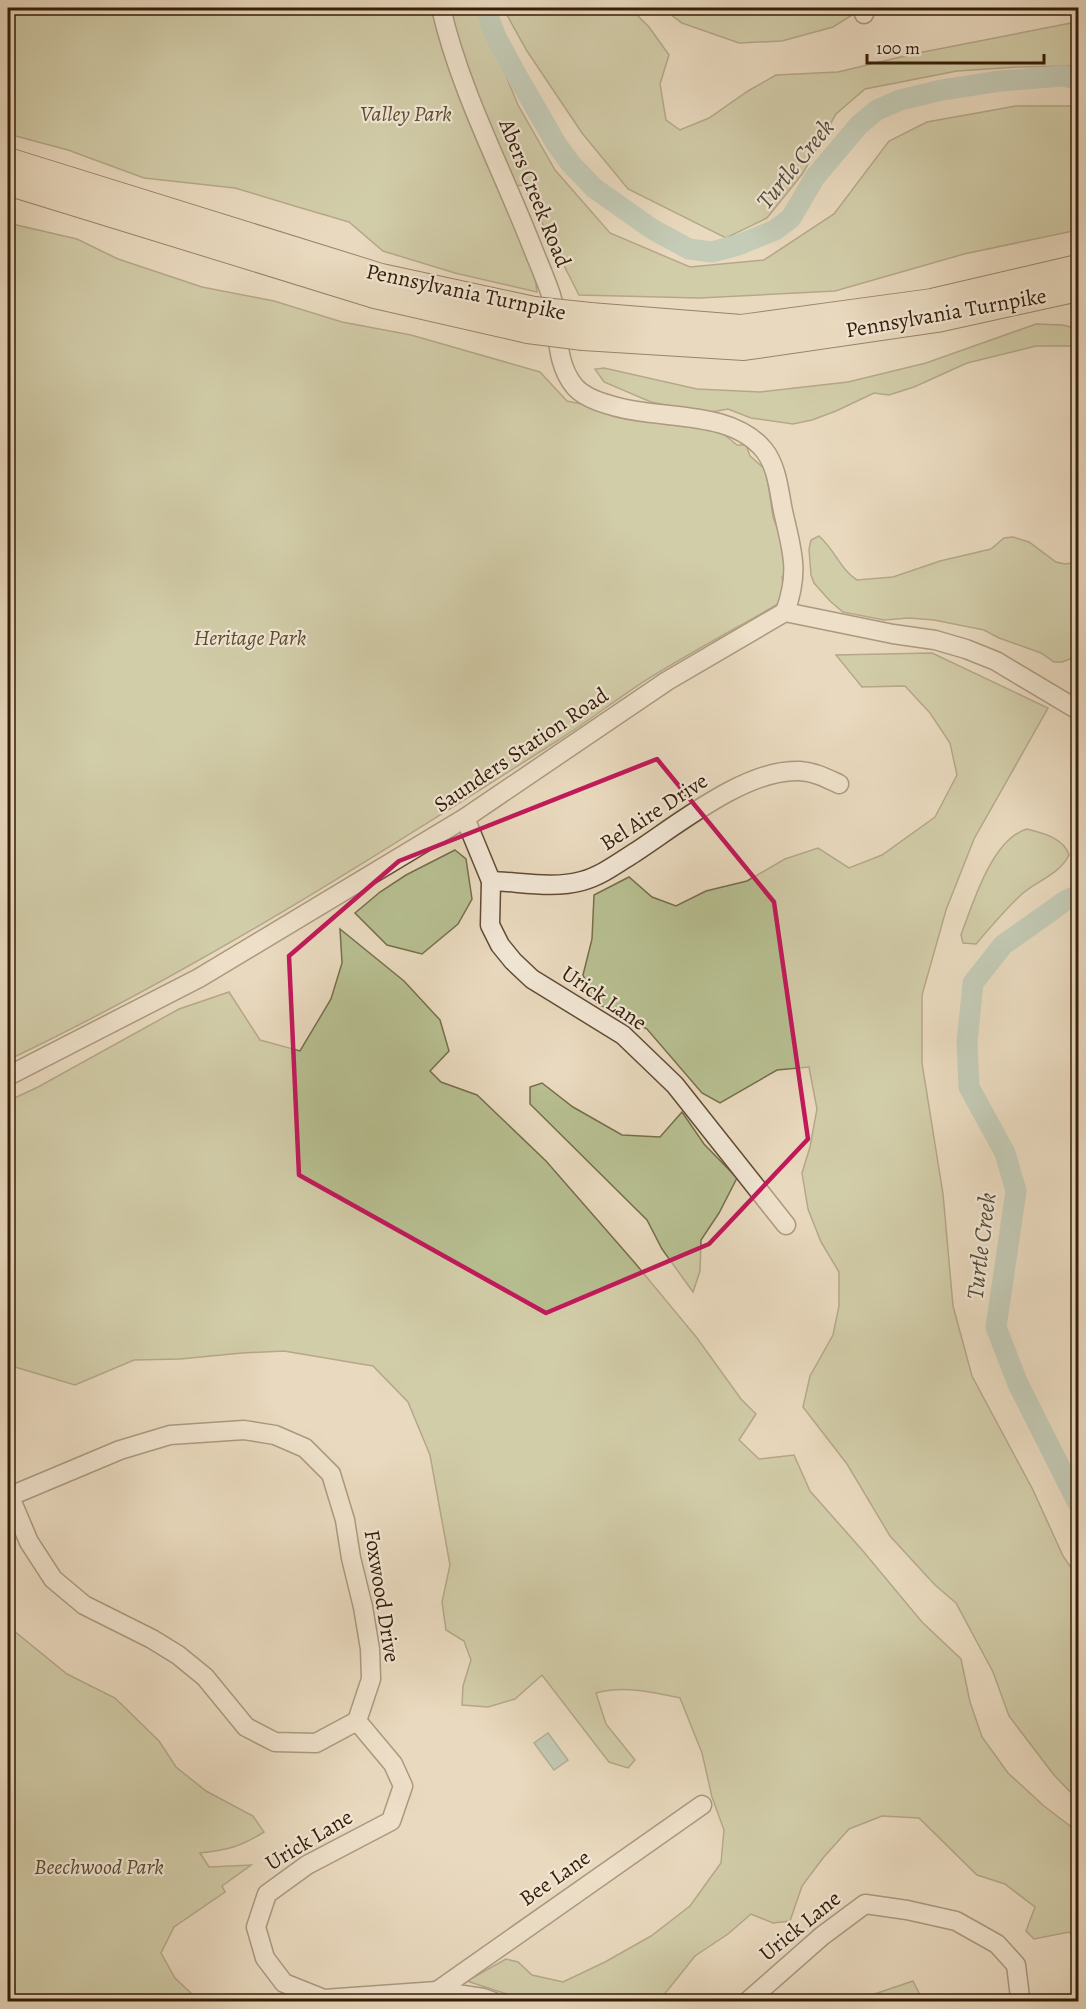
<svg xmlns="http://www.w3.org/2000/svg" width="1086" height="2009" font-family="Alegreya,serif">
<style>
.green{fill:#b7bf91;stroke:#766e4c;stroke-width:1.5}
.water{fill:#98bbad;stroke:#707c6b;stroke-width:1.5}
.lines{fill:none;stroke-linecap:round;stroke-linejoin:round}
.river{stroke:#98bbad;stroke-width:21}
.minor-casing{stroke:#614c35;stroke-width:21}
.highway-casing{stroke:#341d07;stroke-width:28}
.minor{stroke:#f1e6d5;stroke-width:18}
.highway{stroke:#e9d9be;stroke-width:26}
.highway-bridge-casing{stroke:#341d07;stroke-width:28;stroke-linecap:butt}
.highway-bridge{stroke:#e9d9be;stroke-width:26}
.marked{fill:none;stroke:#c2185b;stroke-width:4.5;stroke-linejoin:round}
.labels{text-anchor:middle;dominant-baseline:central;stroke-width:4.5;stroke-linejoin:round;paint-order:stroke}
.park-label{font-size:22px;font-style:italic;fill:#5b4e30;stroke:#f1e6d5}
.street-label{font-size:22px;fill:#341d07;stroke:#f1e6d5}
.water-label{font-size:24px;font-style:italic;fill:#524c39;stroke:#f1e6d5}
</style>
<rect width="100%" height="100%" fill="#e9d9be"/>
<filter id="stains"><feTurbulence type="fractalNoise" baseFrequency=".00333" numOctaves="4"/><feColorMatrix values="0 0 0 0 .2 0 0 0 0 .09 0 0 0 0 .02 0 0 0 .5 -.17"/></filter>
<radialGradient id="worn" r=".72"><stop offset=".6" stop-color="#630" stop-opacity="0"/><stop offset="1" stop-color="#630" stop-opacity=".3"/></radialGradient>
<!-- green -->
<g class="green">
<path d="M 8,8 L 478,8 L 518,105 L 555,170 L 610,233 L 690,267 L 764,260 L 834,214 L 889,141 L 927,122 L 1016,106 L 1078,106 L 1078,230 L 964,254 L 835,291 L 699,298 L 579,295 L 523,185 L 501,188 L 533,263 L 537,292 L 455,273 L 383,251 L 349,222 L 298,207 L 235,188 L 144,178 L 68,150 L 8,134 Z"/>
<path d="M 503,8 L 630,8 L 649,27 L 669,55 L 660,84 L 666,120 L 680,130 L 709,118 L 748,91 L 776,75 L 838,72 L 913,54 L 1071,23 L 1078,23 L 1078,66 L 1019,67 L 957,71 L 865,89 L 836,114 L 803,173 L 767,218 L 726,238 L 628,189 L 582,133 L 527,51 Z"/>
<path d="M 662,8 L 853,8 L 854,14 L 833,27 L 782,41 L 739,43 L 682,23 Z"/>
<path d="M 8,223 L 77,239 L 118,259 L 202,287 L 274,301 L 342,322 L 411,335 L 540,372 L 567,401 L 721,432 L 737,445 L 746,445 L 750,456 L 766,470 L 773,517 L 783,544 L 787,571 L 782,577 L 785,600 C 740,626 695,650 651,677 C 619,697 589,721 557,741 C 378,855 199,969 8,1060 Z"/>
<path d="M 1036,324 L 1063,325 L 1078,329 L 1078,349 L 1077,346 L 1036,346 L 967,363 L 914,387 L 889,395 L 874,393 L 836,411 L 812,420 L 793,424 L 751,418 L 728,409 L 711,412 L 686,409 L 651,402 L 604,382 L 595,369 L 604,368 L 697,389 L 760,392 L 848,382 L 926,363 Z"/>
<path d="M 819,536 C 835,550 840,569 857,580 L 893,577 L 940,561 L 991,549 L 1004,538 L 1013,537 L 1029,542 L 1056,562 L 1065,564 L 1078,562 L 1078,656 L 1062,662 L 1054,662 L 1041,653 L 999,638 L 984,630 L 934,620 L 909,618 L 884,620 L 843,612 L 830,601 L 814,583 L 811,575 L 809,549 L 811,540 Z"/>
<path d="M 932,653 L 1048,708 L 974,839 L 946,910 L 922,995 L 922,1063 L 943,1194 L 953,1306 L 972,1376 L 1033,1490 L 1063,1556 L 1078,1578 L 1078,1800 L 1054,1775 L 1009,1716 L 993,1672 L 956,1603 L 935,1585 L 890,1536 L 847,1464 L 803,1407 L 810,1376 L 833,1335 L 839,1306 L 839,1272 L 821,1242 L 808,1209 L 802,1173 L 810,1147 L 817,1109 L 809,1067 L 777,1070 L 720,1103 L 702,1093 L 647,1029 L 596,1003 L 583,975 L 592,939 L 594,895 L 629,877 L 652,897 L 676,906 L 706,891 L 747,881 L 785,859 L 818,848 L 849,868 L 882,855 L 935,817 L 957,775 L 950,743 L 930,713 L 905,686 L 862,687 L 836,655 Z"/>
<path d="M 1027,829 C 1043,833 1064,838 1069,855 C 1059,875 1038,880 1022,894 C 1005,909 991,927 976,944 L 963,943 L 961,935 C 973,903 992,839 1027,829 Z"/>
<path d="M 455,850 L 466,859 L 472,899 L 458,924 L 422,954 L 387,945 L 355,913 L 380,892 L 406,875 Z"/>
<path d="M 340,929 L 404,981 L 440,1020 L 449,1051 L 430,1071 L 441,1082 L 477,1095 L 546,1161 L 635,1263 L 697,1338 L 741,1399 L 756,1414 L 739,1440 L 759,1459 L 794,1455 L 810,1491 L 863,1551 L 922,1622 L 961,1659 L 970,1702 L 982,1737 L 1008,1773 L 1044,1806 L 1078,1832 L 1078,1941 L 1069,1932 L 1034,1939 L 1026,1931 L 1035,1907 L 1005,1884 L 977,1875 L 919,1818 L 882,1816 L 849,1829 L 823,1858 L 802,1886 L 790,1921 L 773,1923 L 751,1914 L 728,1934 L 695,1956 L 659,2001 L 528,2001 L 467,1981 L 506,1959 L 518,1962 L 532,1975 L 563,1982 L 605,1962 L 651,1936 L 690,1906 L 721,1863 L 724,1830 L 712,1797 L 702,1753 L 680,1698 C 653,1692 623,1685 596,1693 L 606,1724 L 635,1760 L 628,1768 L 609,1762 L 542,1675 L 515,1699 L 488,1707 L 462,1705 L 463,1686 L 471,1660 L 464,1641 L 446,1630 L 442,1602 L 450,1565 L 430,1455 L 408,1402 L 373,1366 L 284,1351 L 242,1353 L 180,1359 L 134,1360 L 75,1385 L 8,1365 L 8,1101 L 38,1087 L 179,1009 L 229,992 L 260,1040 L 300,1051 L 331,999 L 342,963 Z"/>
<path d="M 542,1083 L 573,1107 L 622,1135 L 660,1137 L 682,1112 L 704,1144 L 737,1178 L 719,1213 L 701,1240 L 700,1271 L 693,1292 L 662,1249 L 647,1220 L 530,1104 L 530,1087 Z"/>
<path d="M 8,1626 L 67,1674 L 115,1698 L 159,1741 L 176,1767 L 206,1791 L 253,1816 L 264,1832 C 241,1847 226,1850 200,1853 L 209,1867 L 251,1865 L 222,1886 L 225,1892 L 174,1927 L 161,1953 L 175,1978 L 193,1995 L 188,2001 L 8,2001 Z"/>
<path d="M 913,1981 L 923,2001 L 854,2001 Z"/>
</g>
<!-- water -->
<path class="water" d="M 548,1733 L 568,1760 L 554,1770 L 534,1743 Z"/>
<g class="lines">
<!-- river -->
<g class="river">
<path d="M 485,8 L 496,37 L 516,74 L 557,145 L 571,164 L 594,188 L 652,229 L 689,249 L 712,252 L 738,245 L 775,230 L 791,218 L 815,177 L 859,125 L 877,110 L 900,100 L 942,90 L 1000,81 L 1064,76 L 1078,80"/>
<path d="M 1078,895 L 1065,901 L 1003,945 L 973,983 L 967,1042 L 969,1087 L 1005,1153 L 1016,1191 L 996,1327 L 1018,1384 L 1078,1503"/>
</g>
<defs>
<g id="minor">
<path d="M 441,8 C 460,91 502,169 533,249 C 539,264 546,280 551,295 C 560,325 553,361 575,387 C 583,396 599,402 610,405 C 658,421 730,408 764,450 C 777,466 779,491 783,511 C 792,551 800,571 785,612"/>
<path d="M 864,8 L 864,14"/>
<path d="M 465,818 L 491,881 L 490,925 L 500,945 L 513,961 L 532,979 L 623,1035 L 675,1085 L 786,1225"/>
<path d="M 491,881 C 520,882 554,889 582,881 C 601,876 618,863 634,853 C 677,825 747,768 800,771 C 815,772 826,778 839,784"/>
<path d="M 8,1076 L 199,978 L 465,818 L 667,681 L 785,612 L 893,634 L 935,640 L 966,649 L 996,661 L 1078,710"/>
<path d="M 8,1497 L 120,1450 L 170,1435 L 244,1430 L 275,1435 L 305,1448 L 331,1474 L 345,1520 L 351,1558 L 363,1607 L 370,1649 L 371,1679 L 357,1721 L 316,1743 L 275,1742 L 246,1727 L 205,1677 L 178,1655 L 152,1639 L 84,1605 L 53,1579 L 29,1542 L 10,1497"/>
<path d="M 357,1721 L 393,1764 L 403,1786 L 391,1821 L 307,1865 L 267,1894 L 256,1927 L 265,1958 L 284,1983 L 324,1999 L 437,1991 L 483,1998 L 494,2002"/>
<path d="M 437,1991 L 702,1805"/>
<path d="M 747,2002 L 822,1936 L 865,1904 L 907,1910 L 956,1921 L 997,1944 L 1016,1965 L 1020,1997 L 1018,2002"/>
</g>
<g id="highway">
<path d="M 8,161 L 381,277 L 534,310"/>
<path d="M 8,182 L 375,295 L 528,330"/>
<path d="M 590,316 L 741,328 L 932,302 L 1078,268"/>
<path d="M 583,337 L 744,347 L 937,319 L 1078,288"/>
</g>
</defs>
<!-- minor casing -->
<use href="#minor" class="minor-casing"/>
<!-- highway casing -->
<use href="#highway" class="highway-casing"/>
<!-- minor -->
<use href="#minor" class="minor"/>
<!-- highway -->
<use href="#highway" class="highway"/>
<defs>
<g id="highway-bridge">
<path d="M 534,310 L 590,316"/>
<path d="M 528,330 L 583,337"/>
</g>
</defs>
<!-- highway-bridge casing -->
<use href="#highway-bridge" class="highway-bridge-casing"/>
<!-- highway-bridge -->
<use href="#highway-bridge" class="highway-bridge"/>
</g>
<!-- marked area -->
<path d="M0 0H1086V2009H0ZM 657,759 L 774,902 L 808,1139 L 709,1244 L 546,1313 L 299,1175 L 289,956 L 399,861 Z" fill="#e9d9be" fill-opacity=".55" fill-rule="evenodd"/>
<path class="marked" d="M 657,759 L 774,902 L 808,1139 L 709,1244 L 546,1313 L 299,1175 L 289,956 L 399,861 Z"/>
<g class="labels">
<!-- park labels -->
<g class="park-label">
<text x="406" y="114">Valley Park</text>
<text x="250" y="638">Heritage Park</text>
<text x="99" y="1867">Beechwood Park</text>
</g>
<!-- street labels -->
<g class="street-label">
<text transform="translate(535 193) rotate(68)">Abers Creek Road</text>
<text transform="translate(466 292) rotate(12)">Pennsylvania Turnpike</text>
<text transform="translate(946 313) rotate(-10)">Pennsylvania Turnpike</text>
<text transform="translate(521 750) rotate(-34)">Saunders Station Road</text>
<text transform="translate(654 812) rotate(-33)">Bel Aire Drive</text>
<text transform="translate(604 998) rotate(34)">Urick Lane</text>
<text transform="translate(382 1596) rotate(81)">Foxwood Drive</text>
<text transform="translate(309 1840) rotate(-31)">Urick Lane</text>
<text transform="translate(555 1878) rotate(-35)">Bee Lane</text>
<text transform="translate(800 1926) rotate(-39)">Urick Lane</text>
</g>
<!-- water labels -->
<g class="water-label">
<text transform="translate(795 164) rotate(-51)">Turtle Creek</text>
<text transform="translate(981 1246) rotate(-83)">Turtle Creek</text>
</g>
</g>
<!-- margin -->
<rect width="1086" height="2009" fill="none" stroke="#e9d9be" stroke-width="30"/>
<rect x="9" y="9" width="1068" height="1991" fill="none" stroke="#341d07" stroke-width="3"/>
<rect x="15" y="15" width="1056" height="1979" fill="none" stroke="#341d07" stroke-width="1.5"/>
<!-- scale -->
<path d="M867 54v9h177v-9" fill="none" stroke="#341d07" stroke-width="3"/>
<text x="876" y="54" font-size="18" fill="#341d07" stroke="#f1e6d5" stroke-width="4.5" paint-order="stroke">100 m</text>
<rect width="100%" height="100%" filter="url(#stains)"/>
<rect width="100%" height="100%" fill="url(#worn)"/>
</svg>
